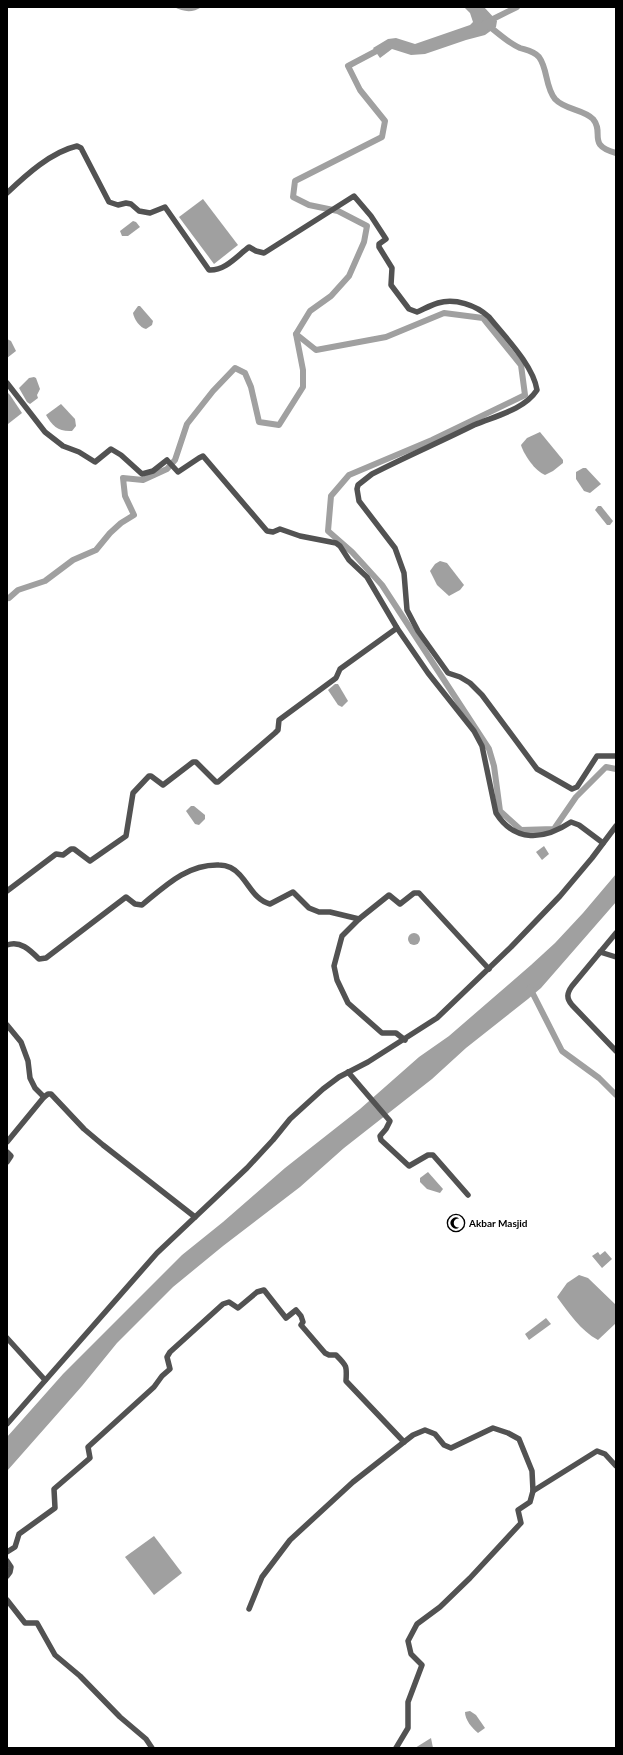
<svg xmlns="http://www.w3.org/2000/svg" width="623" height="1755" font-family="Lato,sans-serif">
<style>
.water{fill:#a0a0a0}
.lines{fill:none;stroke-linecap:round;stroke-linejoin:round}
.canal{stroke:#a0a0a0;stroke-width:6}
.street{stroke:#525252;stroke-width:5.5}
.labels{text-anchor:middle;dominant-baseline:central;stroke-width:3;stroke-linejoin:round;paint-order:stroke}
.poi-label{font-size:10px;font-weight:bold;fill:#000;stroke:#fff;text-anchor:start}
</style>
<rect width="100%" height="100%" fill="#fff"/>
<!-- water -->
<g class="water">
<path d="M 174,7 L 202,7 C 192,13 184,12 174,7 Z"/>
<path d="M 464,7 L 484,7 L 497,21 L 496,27 L 485,35 L 466,40 L 425,54 L 411,55 L 392,49 L 380,58 L 373,48 L 388,39 L 396,38 L 415,44 L 470,25 L 473,22 L 470,13 Z"/>
<path d="M 203,199 L 238,245 L 214,264 L 179,217 Z"/>
<path d="M 133,221 L 136,222 L 140,227 L 128,236 L 122,236 L 120,231 Z"/>
<path d="M 138,306 L 140,306 L 153,321 L 152,325 L 146,329 C 140,328 134,319 133,313 Z"/>
<path d="M 7,339 L 11,341 L 16,351 L 7,358 Z"/>
<path d="M 34,377 L 36,378 L 40,389 L 37,395 L 38,398 L 30,404 L 27,402 L 19,388 L 29,378 Z"/>
<path d="M 7,392 L 10,395 L 22,413 L 8,424 Z"/>
<path d="M 61,404 L 75,419 L 76,426 L 72,431 C 59,432 52,426 46,415 Z"/>
<path d="M 540,432 L 563,460 L 563,463 L 553,471 L 545,475 C 535,471 524,455 521,445 L 527,438 Z"/>
<path d="M 583,468 L 586,468 L 601,484 L 590,493 L 584,491 L 576,479 L 576,472 Z"/>
<path d="M 598,506 L 601,506 L 613,521 L 610,525 L 607,525 L 595,510 Z"/>
<path d="M 440,561 L 447,563 L 464,585 L 460,590 L 449,596 L 437,585 L 430,571 L 435,564 Z"/>
<path d="M 335,684 L 338,684 L 348,701 L 342,707 L 338,705 L 328,690 Z"/>
<path d="M 191,806 L 194,806 L 205,815 L 205,819 L 199,825 L 195,824 L 186,811 Z"/>
<path d="M 544,846 L 549,854 L 542,860 L 536,852 Z"/>
<path d="M 616,874 L 616,902 L 541,988 L 528,999 L 466,1048 L 432,1079 L 344,1148 L 300,1187 L 223,1246 L 173,1287 L 117,1343 L 82,1386 L 7,1471 L 7,1437 L 63,1374 L 182,1255 L 223,1222 L 285,1168 L 360,1109 L 419,1057 L 449,1036 L 531,965 L 555,943 L 583,913 Z"/>
<circle cx="414" cy="939" r="6"/>
<path d="M 428,1172 L 443,1189 L 440,1193 L 427,1189 L 420,1182 L 420,1178 Z"/>
<path d="M 605,1251 L 612,1259 L 602,1268 L 592,1256 L 598,1252 L 600,1255 Z"/>
<path d="M 579,1275 L 588,1278 L 616,1305 L 616,1323 L 598,1340 C 581,1331 568,1312 557,1297 L 567,1283 Z"/>
<path d="M 546,1318 L 551,1324 L 529,1340 L 525,1334 Z"/>
<path d="M 154,1536 L 182,1573 L 154,1595 L 125,1557 Z"/>
<path d="M 470,1711 L 476,1715 L 485,1728 L 478,1733 C 472,1728 465,1720 465,1712 Z"/>
<path d="M 431,1738 L 433,1748 L 415,1748 Z"/>
</g>
<g class="lines">
<!-- canal -->
<g class="canal">
<path d="M 517,7 L 485,23 C 496,31 508,43 520,48 C 526,50 534,51 539,57 C 548,69 545,87 555,99 C 565,110 583,109 593,119 C 605,133 586,145 616,153"/>
<path d="M 296,334 L 316,350 L 386,337 L 444,313 L 483,318 L 521,365 L 525,395 L 432,440 L 349,475 L 331,496 L 328,531 L 352,552 L 382,585 L 489,749 L 494,766 L 500,811 L 521,830 L 554,829 L 576,797 L 606,767 L 616,769"/>
<path d="M 9,598 L 18,590 L 45,581 L 73,560 L 96,550 L 110,533 L 121,523 L 134,515 L 125,496 L 123,478 L 143,480 L 167,469 L 175,460 L 187,424 L 213,391 L 235,368 L 245,373 L 251,387 L 259,422 L 279,425 L 303,387 L 303,370 L 296,334 L 310,311 L 331,296 L 349,276 L 364,242 L 367,226 L 338,211 L 309,205 L 293,197 L 295,181 L 382,137 L 385,121 L 360,90 L 348,66 L 382,48"/>
<path d="M 530,988 L 562,1051 L 599,1078 L 616,1095"/>
</g>
<!-- street -->
<g class="street">
<path d="M 7,193 C 26,175 51,152 77,146 L 81,148 L 109,202 L 118,205 L 126,203 L 131,204 L 139,211 L 150,213 L 165,207 L 209,270 C 225,271 237,256 249,247 L 256,251 L 264,253 L 354,196 L 371,216 L 386,239 L 379,244 L 379,247 L 392,268 L 391,285 L 409,309 L 417,312 C 424,309 431,305 438,303 C 455,298 476,305 489,317 C 505,337 533,365 537,390 C 524,410 495,416 474,425 C 440,442 405,457 372,474 L 358,485 L 357,489 L 359,501 L 395,548 L 404,573 L 407,610 L 418,631 L 448,673 L 460,677 L 470,683 L 482,695 L 537,769 L 572,789 L 577,787 L 597,756 L 616,756"/>
<path d="M 7,383 L 45,432 L 63,446 L 79,452 L 95,462 L 111,449 L 121,455 L 142,474 L 153,471 L 167,460 L 178,472 L 199,458 L 203,456 L 267,531 L 273,532 L 280,529 L 300,536 L 336,543 L 340,546 L 349,560 L 367,577 L 397,628 L 428,673 L 474,731 L 482,746 L 496,813 C 515,843 544,840 571,822 L 579,825 L 603,843"/>
<path d="M 7,891 L 56,854 L 63,855 L 71,849 L 74,849 L 90,861 L 126,836 L 133,793 L 149,776 L 151,776 L 163,785 L 193,762 L 196,762 L 216,782 L 218,782 L 275,733 L 278,730 L 279,720 L 336,678 L 340,669 L 397,628"/>
<path d="M 359,919 L 389,895 L 400,904 L 414,893 L 419,893 L 489,969"/>
<path d="M 616,933 L 572,986 C 567,993 566,998 572,1005 L 616,1051"/>
<path d="M 7,945 C 20,940 30,950 39,959 L 46,958 L 126,897 L 135,904 L 142,905 C 165,886 187,864 219,865 C 228,865 234,868 240,875 C 250,886 255,900 270,904 L 293,892 L 309,908 L 319,912 L 330,912 L 359,919 L 342,936 L 334,966 L 337,980 L 348,1003 L 382,1033 L 396,1033 L 405,1040"/>
<path d="M 600,952 L 616,957"/>
<path d="M 7,1025 L 21,1042 L 28,1061 L 30,1078 L 35,1088 L 44,1097"/>
<path d="M 348,1072 L 390,1121 L 386,1129 L 380,1136 L 381,1140 L 409,1166 L 428,1155 L 433,1155 L 468,1195"/>
<path d="M 7,1142 L 44,1097 L 48,1094 L 51,1094 L 84,1129 L 103,1145 L 195,1217"/>
<path d="M 7,1152 L 11,1156 L 7,1162"/>
<path d="M 7,1338 L 45,1380"/>
<path d="M 7,1424 L 157,1253 L 247,1168 L 273,1140 L 290,1119 L 323,1089 L 339,1077 L 368,1062 L 437,1018 L 511,947 L 560,896 L 592,858 L 616,826"/>
<path d="M 533,1491 L 597,1451 L 605,1454 L 616,1466"/>
<path d="M 7,1552 L 15,1547 L 19,1534 L 55,1508 L 54,1489 L 90,1458 L 88,1447 L 154,1387 L 162,1376 L 170,1369 L 167,1357 L 170,1352 L 223,1304 L 229,1302 L 238,1308 L 257,1292 L 264,1290 L 286,1318 L 296,1310 L 301,1316 L 303,1322 L 301,1325 L 325,1353 L 329,1355 L 336,1355 C 347,1366 347,1366 346,1381 L 404,1442 L 413,1435 L 425,1430 L 435,1434 L 444,1445 L 451,1448 L 493,1428 L 508,1433 L 519,1439 L 532,1471 L 533,1491 L 530,1502 L 518,1510 L 521,1523 L 470,1578 L 440,1607 L 417,1624 L 408,1641 L 411,1654 L 422,1665 L 408,1702 L 408,1728 L 396,1748"/>
<path d="M 7,1561 L 11,1567 L 10,1572 L 7,1576"/>
<path d="M 7,1600 L 25,1623 L 37,1623 L 55,1655 L 80,1676 L 120,1717 L 146,1739 L 152,1748"/>
<path d="M 249,1609 L 262,1577 L 290,1540 L 353,1482 L 404,1442"/>
</g>
</g>
<!-- icons -->
<defs>
<symbol id="mosque-ring" viewBox="-11 -11 22 22"><circle r="9.5" fill="#fff" stroke="#000" stroke-width="1.5"/><path d="M3.5-4.9A6 6 0 1 0 3.5 4.9A5 5 0 1 1 3.5-4.9Z" fill="#000"/></symbol>
</defs>
<g fill-rule="evenodd">
<use href="#mosque-ring" x="446" y="1213" width="20" height="20"/>
</g>
<g class="labels">
<!-- poi labels -->
<g class="poi-label">
<text x="469" y="1223">Akbar Masjid</text>
</g>
</g>
<!-- border -->
<rect width="623" height="1755" fill="none" stroke="#000000" stroke-width="16"/>
</svg>
